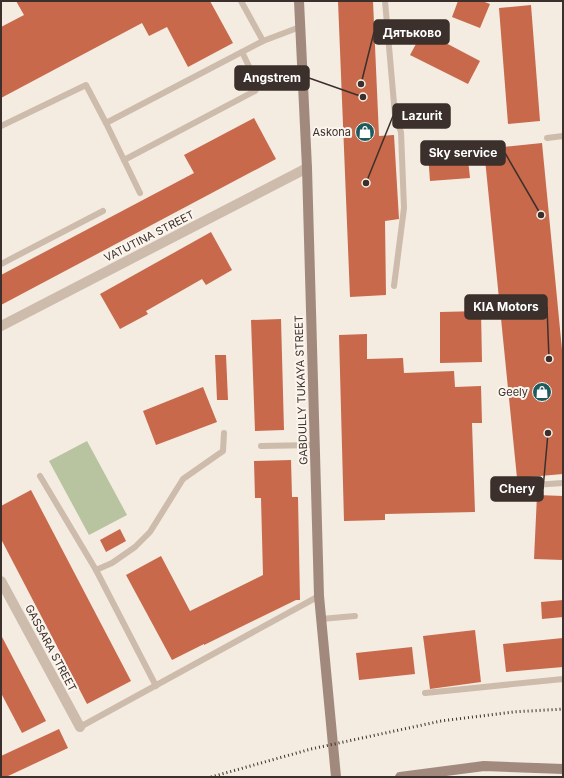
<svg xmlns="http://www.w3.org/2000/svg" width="564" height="778" font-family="Inter,sans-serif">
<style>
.green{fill:#b8c4a0}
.building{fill:#c8694b}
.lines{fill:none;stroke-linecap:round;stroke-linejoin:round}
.lane{stroke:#cdbbac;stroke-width:6}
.street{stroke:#cdbbac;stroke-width:10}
.secondary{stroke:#a18a7d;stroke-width:10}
.rail{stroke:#3b302b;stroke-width:3;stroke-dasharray:1 3;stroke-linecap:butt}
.labels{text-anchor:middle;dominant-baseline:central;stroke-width:4;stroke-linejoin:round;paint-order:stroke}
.poi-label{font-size:11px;fill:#3b302b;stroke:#fbf5ee;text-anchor:end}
.street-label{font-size:11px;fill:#3b302b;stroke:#fbf5ee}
.leader{fill:none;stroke:#3b302b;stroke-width:1.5}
.callout-dot{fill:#3b302b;stroke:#fbf5ee;stroke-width:1.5}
.callout{fill:#3b302b;stroke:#3b302b;stroke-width:1.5}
.callout-label{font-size:12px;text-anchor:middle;font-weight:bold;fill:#fff}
</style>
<rect width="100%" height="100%" fill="#f4ebe1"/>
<!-- green -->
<path class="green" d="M 87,441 L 127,515 L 89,535 L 49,461 Z"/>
<!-- building -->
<g class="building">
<path d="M 16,1 L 210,1 L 233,43 L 188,67 L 167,27 L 149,36 L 142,23 L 1,98 L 1,27 L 24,15 Z"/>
<path d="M 338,1 L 373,1 L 379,136 L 394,135 L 399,219 L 385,221 L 386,295 L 350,297 Z"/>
<path d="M 458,1 L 482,1 L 490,4 L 480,28 L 452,17 Z"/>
<path d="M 531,5 L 540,121 L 508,124 L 499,8 Z"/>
<path d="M 423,31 L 480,61 L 468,84 L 410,55 Z"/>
<path d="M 254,118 L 276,159 L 1,305 L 1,275 L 194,173 L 184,155 Z"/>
<path d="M 542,143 L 563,360 L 563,474 L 517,478 L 484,149 Z"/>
<path d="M 467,150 L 470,178 L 430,181 L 428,154 Z"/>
<path d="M 211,232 L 232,270 L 206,285 L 202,279 L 146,311 L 148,314 L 120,329 L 100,294 Z"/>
<path d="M 481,311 L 482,362 L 440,363 L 440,312 Z"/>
<path d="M 281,319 L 284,430 L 255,431 L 251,320 Z"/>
<path d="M 367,334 L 367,359 L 403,358 L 404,373 L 454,371 L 455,387 L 481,386 L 482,423 L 472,423 L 475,512 L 385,514 L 385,520 L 344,521 L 339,335 Z"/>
<path d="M 215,355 L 226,355 L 228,400 L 217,400 Z"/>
<path d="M 203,387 L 217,422 L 156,445 L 143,411 Z"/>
<path d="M 291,460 L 292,497 L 298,497 L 300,600 L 296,600 L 204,645 L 204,644 L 172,660 L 126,575 L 161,556 L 190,611 L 263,575 L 261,498 L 255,498 L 254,461 Z"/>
<path d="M 31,490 L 131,681 L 87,704 L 1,539 L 1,506 Z"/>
<path d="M 537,495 L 563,496 L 563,560 L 534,559 Z"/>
<path d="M 120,529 L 126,541 L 106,552 L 100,540 Z"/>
<path d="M 563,600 L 563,617 L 542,619 L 541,602 Z"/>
<path d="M 475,630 L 481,682 L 430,689 L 423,636 Z"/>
<path d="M 1,635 L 46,721 L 22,733 L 1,693 Z"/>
<path d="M 563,638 L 563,667 L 506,672 L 503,644 Z"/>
<path d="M 412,647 L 415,674 L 359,680 L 356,653 Z"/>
<path d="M 59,729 L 68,748 L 6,777 L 1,777 L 1,756 Z"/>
</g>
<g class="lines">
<!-- lane -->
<g class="lane">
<path d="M 241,1 L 263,41"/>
<path d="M 385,1 L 395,115 L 401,132 L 404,208 L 394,286"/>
<path d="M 106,123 L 140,193"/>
<path d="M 1,126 L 86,85 L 106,123 L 263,41 L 300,27"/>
<path d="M 547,138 L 563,136"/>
<path d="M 124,160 L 255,91 L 257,88 L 257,83 L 242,52"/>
<path d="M 1,264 L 103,211"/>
<path d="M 261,446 L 315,445"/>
<path d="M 40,476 L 96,570 L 156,686"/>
<path d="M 503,487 L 563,483"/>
<path d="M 96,570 L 112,563 L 135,547 L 150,532 L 183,479 L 223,451 L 224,433"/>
<path d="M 321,619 L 355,616"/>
<path d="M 425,693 L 563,679"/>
<path d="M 80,727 L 319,596"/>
</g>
<!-- street -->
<g class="street">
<path d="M 1,326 L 307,168"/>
<path d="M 1,581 L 80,727"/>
</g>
<!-- secondary -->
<g class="secondary">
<path d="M 299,1 L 307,168 L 319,596 L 336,777"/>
<path d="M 400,777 L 484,766 L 563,769"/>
</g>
<!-- rail -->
<path class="rail" d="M 211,777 L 311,749 L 441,721 L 513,712 L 563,709"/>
</g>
<!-- icons -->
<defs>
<symbol id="shop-disc" viewBox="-11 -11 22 22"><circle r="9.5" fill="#1f5a5e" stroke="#fbf5ee"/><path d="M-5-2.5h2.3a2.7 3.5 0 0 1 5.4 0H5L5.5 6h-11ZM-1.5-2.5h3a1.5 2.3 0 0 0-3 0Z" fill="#fff"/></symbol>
</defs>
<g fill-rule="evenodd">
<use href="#shop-disc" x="354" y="121" width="22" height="22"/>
<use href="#shop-disc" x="531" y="381" width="22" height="22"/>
</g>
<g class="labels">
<!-- poi labels -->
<g class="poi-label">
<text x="351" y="132">Askona</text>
<text x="528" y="392">Geely</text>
</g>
<!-- street labels -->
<g class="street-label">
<text transform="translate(149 236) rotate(-27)">VATUTINA STREET</text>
<text transform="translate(301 390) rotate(-92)">GABDULLY TUKAYA STREET</text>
<text transform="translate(51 648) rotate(62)">GASSARA STREET</text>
</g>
</g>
<!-- callouts -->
<path class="leader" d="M361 84L374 32M363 97L309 78M366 183L393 116M541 215L505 153M549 359L547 307M548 433L543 489"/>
<g class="callout-dot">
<circle cx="361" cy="84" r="4"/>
<circle cx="363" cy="97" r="4"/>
<circle cx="366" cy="183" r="4"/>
<circle cx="541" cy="215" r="4"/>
<circle cx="549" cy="359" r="4"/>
<circle cx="548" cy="433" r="4"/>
</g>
<g class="callout">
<rect x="374" y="20" width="75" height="24" rx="4"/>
<rect x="235" y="66" width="74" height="24" rx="4"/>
<rect x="393" y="104" width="57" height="24" rx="4"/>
<rect x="421" y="141" width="84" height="24" rx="4"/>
<rect x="465" y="295" width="82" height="24" rx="4"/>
<rect x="491" y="477" width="52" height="24" rx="4"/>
</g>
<g class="callout-label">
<text x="412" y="37">Дятьково</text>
<text x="272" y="82">Angstrem</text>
<text x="422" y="120">Lazurit</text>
<text x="463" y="157">Sky service</text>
<text x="506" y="311">KIA Motors</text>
<text x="517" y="493">Chery</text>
</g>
<!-- border -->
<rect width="564" height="778" fill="none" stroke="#3b302b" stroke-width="4"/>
</svg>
